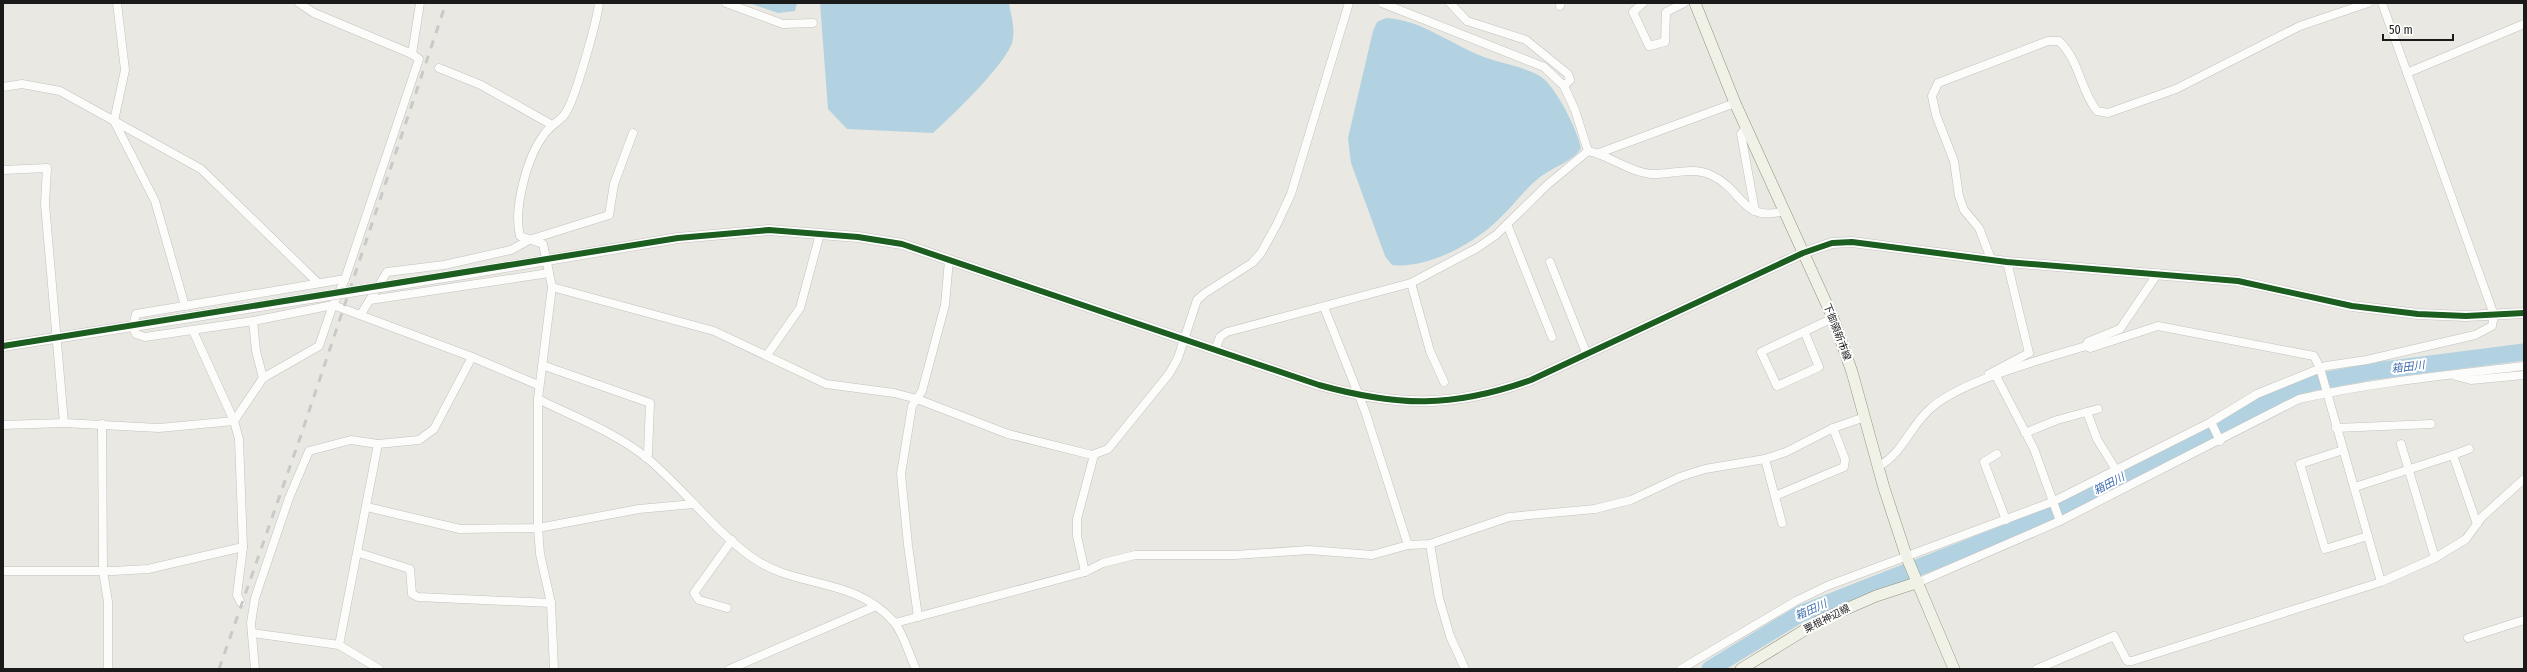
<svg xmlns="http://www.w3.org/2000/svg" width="2527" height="672" font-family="'Fira Sans Condensed','Noto Sans JP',sans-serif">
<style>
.water{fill:#b2d2e1}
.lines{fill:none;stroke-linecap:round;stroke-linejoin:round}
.river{stroke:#b2d2e1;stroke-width:17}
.minor-casing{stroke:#c2c1be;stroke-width:9}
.tertiary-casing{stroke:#c2c1be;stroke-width:11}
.secondary-casing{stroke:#90937a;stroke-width:12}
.minor{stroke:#fcfcfb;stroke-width:8}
.tertiary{stroke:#fcfcfb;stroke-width:10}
.secondary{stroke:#f1f2e7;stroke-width:11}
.rail{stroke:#c9c9c8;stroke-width:3;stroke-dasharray:8 8;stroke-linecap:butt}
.tertiary-bridge-casing{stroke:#c2c1be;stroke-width:11;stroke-linecap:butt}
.tertiary-bridge{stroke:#fcfcfb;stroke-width:10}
.cycleway-casing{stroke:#fff;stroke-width:8}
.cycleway{stroke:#1b5e20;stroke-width:6}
.labels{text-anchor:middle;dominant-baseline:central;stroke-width:4;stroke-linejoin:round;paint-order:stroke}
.street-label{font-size:10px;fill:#1a1a1a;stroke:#fff}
.water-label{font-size:11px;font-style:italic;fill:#406eb1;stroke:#fff}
</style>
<rect width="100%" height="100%" fill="#eae8e2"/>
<!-- water -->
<g class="water">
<path d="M 749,3 L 797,3 L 795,11 L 778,13 Z"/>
<path d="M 820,3 L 1009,3 C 1011,15 1016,31 1012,43 C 1004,66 952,116 933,133 L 847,129 L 828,109 Z"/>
<path d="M 1386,18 C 1422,20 1450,44 1484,57 C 1500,63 1531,68 1544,79 C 1558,92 1577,129 1581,148 C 1573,162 1552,167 1539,178 C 1524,190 1513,206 1499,219 C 1474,244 1427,269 1392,265 L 1385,256 L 1351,163 L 1348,138 L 1373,31 L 1377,22 Z"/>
</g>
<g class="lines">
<!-- river -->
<path class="river" d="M 1710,669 L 1800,614 L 2049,516 L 2285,392 L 2310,383 L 2375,371 L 2524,352"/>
<defs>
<g id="minor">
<path d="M 117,3 L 125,70 L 114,121 L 155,201 L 185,306"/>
<path d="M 726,3 L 783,24 L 813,23"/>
<path d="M 1382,3 L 1544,67 L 1564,86 L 1575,110 L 1588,151"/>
<path d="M 1450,3 L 1467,21 L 1526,40 L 1568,74 L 1570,80 L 1564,86"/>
<path d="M 1643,3 L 1633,12 L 1649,46 L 1665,42 L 1666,12 L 1684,3"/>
<path d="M 1560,6 L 1561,3"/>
<path d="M 412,54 L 420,3"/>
<path d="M 439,68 L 481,85 L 552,125"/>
<path d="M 2407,73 L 2524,24"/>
<path d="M 3,87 L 22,84 L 60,91 L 201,169 L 318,283"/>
<path d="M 1746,128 L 1741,134 L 1755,211"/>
<path d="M 1599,153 L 1735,103"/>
<path d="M 3,170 L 47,168 L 45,204 L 64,423"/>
<path d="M 1507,224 L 1552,337"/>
<path d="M 1991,259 L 1979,228 L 1964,210 L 1959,196 L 1954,161 L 1936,115 L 1932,96 L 1938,83 L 2048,41 L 2059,41 C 2080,61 2080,90 2097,111 L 2108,113 L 2176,89 L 2300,26 L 2368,3"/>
<path d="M 1550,262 L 1587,355"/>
<path d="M 345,279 L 136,314 L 133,326 L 136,334 L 145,337 L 253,321 L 333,305 L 472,357 L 538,385"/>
<path d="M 1411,283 L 1430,351 L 1444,382"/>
<path d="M 552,287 L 714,331 L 826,384 L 894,393 L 917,399 L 1008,434 L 1092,455 L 1108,449 L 1169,374 L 1178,358 L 1197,300 L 1205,293 L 1252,263 L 1261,253 L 1277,224 L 1291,194 L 1349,3"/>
<path d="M 370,300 L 549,273"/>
<path d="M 1324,307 L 1365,411 L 1408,545"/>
<path d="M 361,314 L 387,272 L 444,265 L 511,250 L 529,240 L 609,215 L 614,184 L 633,133"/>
<path d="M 253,321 L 256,351 L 263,378"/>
<path d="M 193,331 L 234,421 L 239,439 L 243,547 L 237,595 L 241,603"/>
<path d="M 1805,333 L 1819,367 L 1777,386 L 1761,352 L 1833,318"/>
<path d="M 2086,346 L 2088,342 L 2120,329 L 2158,273"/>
<path d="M 1215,350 L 1220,337 L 1227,332 L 1411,283 L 1477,248 L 1496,235 L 1547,185 L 1588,151 C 1609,155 1629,172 1651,174 C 1670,175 1692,166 1711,175 C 1744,190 1741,223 1784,211"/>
<path d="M 767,355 L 800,308 L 820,234"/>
<path d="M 542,365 L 650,403 L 648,454 L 646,458"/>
<path d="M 1989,374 L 2029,353 L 2007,262"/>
<path d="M 1996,376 L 2034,449 L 2060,521"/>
<path d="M 2456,376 L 2471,380 L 2524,375"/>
<path d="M 538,399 C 574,417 615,432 647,458 C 683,488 712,528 750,556 C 796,590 852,575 894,622 C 904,634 909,655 916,669"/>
<path d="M 2087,412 L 2097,439 L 2116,470"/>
<path d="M 234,421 L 263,378 L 319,346 L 333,305 L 345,279 L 419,59 L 412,54 L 314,13 L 299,3"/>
<path d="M 2211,422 L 2220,441"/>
<path d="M 102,424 L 103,571 L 108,602 L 108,669"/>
<path d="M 3,425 L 64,423 L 159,428 L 234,421"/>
<path d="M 2336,428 L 2431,424"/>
<path d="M 2025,433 L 2057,420 L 2098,409"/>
<path d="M 2401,444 L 2435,558"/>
<path d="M 2343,450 L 2300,464 L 2325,549 L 2368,536"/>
<path d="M 1997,454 L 1984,462 L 2006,520"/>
<path d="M 2453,455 L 2469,449"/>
<path d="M 1765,459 L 1782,523"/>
<path d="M 1879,466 C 1903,453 1910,426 1931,408 C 1961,381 2046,358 2086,346 L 2090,348 L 2158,326 L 2314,356 L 2320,368 L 2381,582"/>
<path d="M 2355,487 L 2453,455 L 2477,524"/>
<path d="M 1775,496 L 1844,467 L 1845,459 L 1833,428"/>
<path d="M 367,507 L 460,529 L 538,528 L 639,509 L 694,504"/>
<path d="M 1430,544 L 1439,598 L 1450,636 L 1465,669"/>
<path d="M 359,553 L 410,569 L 412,594 L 418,597 L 551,603"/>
<path d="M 3,571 L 113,571 L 148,569 L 243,547"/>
<path d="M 1085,572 L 1077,536 L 1077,519 L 1094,455"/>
<path d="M 1919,582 L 2060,521 L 2299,399 C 2373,382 2449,375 2524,366"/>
<path d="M 727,608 L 699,600 L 694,593 L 732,540"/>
<path d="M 918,617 L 908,545 L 901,474 L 912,406 L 922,391 L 945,305 L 949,260"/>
<path d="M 895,623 L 1085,572 L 1103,563 L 1135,555 L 1235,555 L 1309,550 L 1372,555 L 1408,545 L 1430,544 L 1509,517 L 1595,509 L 1631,500 L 1680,477 L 1705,469 L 1765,459 L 1786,452 L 1833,428 L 1865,417"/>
<path d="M 252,633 L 339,645 L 379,669"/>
<path d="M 2468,638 L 2524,620"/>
<path d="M 339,645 L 378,444"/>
<path d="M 255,669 L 251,623 L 255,598 L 289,498 L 309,451 L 351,440 L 378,444 L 419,440 L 434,429 L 472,357"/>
<path d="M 554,669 L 551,603 L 540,554 L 538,528 L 538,399 L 552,287 L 543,244 L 520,236 C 513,209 527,158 543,136 C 548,127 559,122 565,114 C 575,100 597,21 599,3"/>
<path d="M 730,669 L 876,606"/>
<path d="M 1681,669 L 1796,601 L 1827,586 L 2052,502 L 2211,422 L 2257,394 L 2326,366 L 2367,360 L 2475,335 L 2492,326 L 2494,315 L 2382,3"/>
<path d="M 2037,669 L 2114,636 L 2127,661 L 2132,661 L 2381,582 L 2435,558 L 2466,539 L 2482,517 L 2524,479"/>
</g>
<g id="tertiary">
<path d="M 464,274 L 678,238 L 769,230 L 858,237 L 902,244 L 1319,385 C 1398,407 1453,408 1531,380 L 1803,253 L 1832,243 L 1852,242 L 2007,262 L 2238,281 L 2352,306 L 2418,314 L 2466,316 L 2524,313"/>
<path d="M 3,346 L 146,324"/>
</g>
<g id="secondary">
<path d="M 1695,3 L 1735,103 L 1833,318 L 1852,372 L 1884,488 L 1907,558 L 1954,669"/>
<path d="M 1741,669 L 1821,620 L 1876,596 L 1919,582"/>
</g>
</defs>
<!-- minor casing -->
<use href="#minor" class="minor-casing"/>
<!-- tertiary casing -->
<use href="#tertiary" class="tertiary-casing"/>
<!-- secondary casing -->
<use href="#secondary" class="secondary-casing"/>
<!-- minor -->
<use href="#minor" class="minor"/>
<!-- tertiary -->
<use href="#tertiary" class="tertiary"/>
<!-- secondary -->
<use href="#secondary" class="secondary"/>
<!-- rail -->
<path class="rail" d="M 219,669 L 300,438 L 446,3"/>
<defs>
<path id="tertiary-bridge" d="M 146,324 L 464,274"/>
</defs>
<!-- tertiary-bridge casing -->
<use href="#tertiary-bridge" class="tertiary-bridge-casing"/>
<!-- tertiary-bridge -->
<use href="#tertiary-bridge" class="tertiary-bridge"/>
<defs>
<path id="cycleway" d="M 3,346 L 678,238 L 769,230 L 858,237 L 902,244 L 1319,385 C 1398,407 1453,408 1531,380 L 1803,253 L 1832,243 L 1852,242 L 2007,262 L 2238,281 L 2352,306 L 2418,314 L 2466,316 L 2524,313"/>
</defs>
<!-- cycleway casing -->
<use href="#cycleway" class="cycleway-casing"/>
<!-- cycleway -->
<use href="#cycleway" class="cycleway"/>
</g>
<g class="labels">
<!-- street labels -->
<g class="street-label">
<text transform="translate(1837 332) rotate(69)">下御領新市線</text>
<text transform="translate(1827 619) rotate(-27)">粟根神辺線</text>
</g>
<!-- water labels -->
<g class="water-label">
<text transform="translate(2408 367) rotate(-7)">箱田川</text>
<text transform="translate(2109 484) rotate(-28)">箱田川</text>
<text transform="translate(1811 610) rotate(-24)">箱田川</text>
</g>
</g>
<!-- border -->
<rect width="2527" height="672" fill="none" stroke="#1a1a1a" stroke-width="8"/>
<!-- scale -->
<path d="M2383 34v6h70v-6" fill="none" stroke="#1a1a1a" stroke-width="2"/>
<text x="2389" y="34" font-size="12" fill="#1a1a1a" stroke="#ffffff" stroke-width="3" paint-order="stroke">50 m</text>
</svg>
